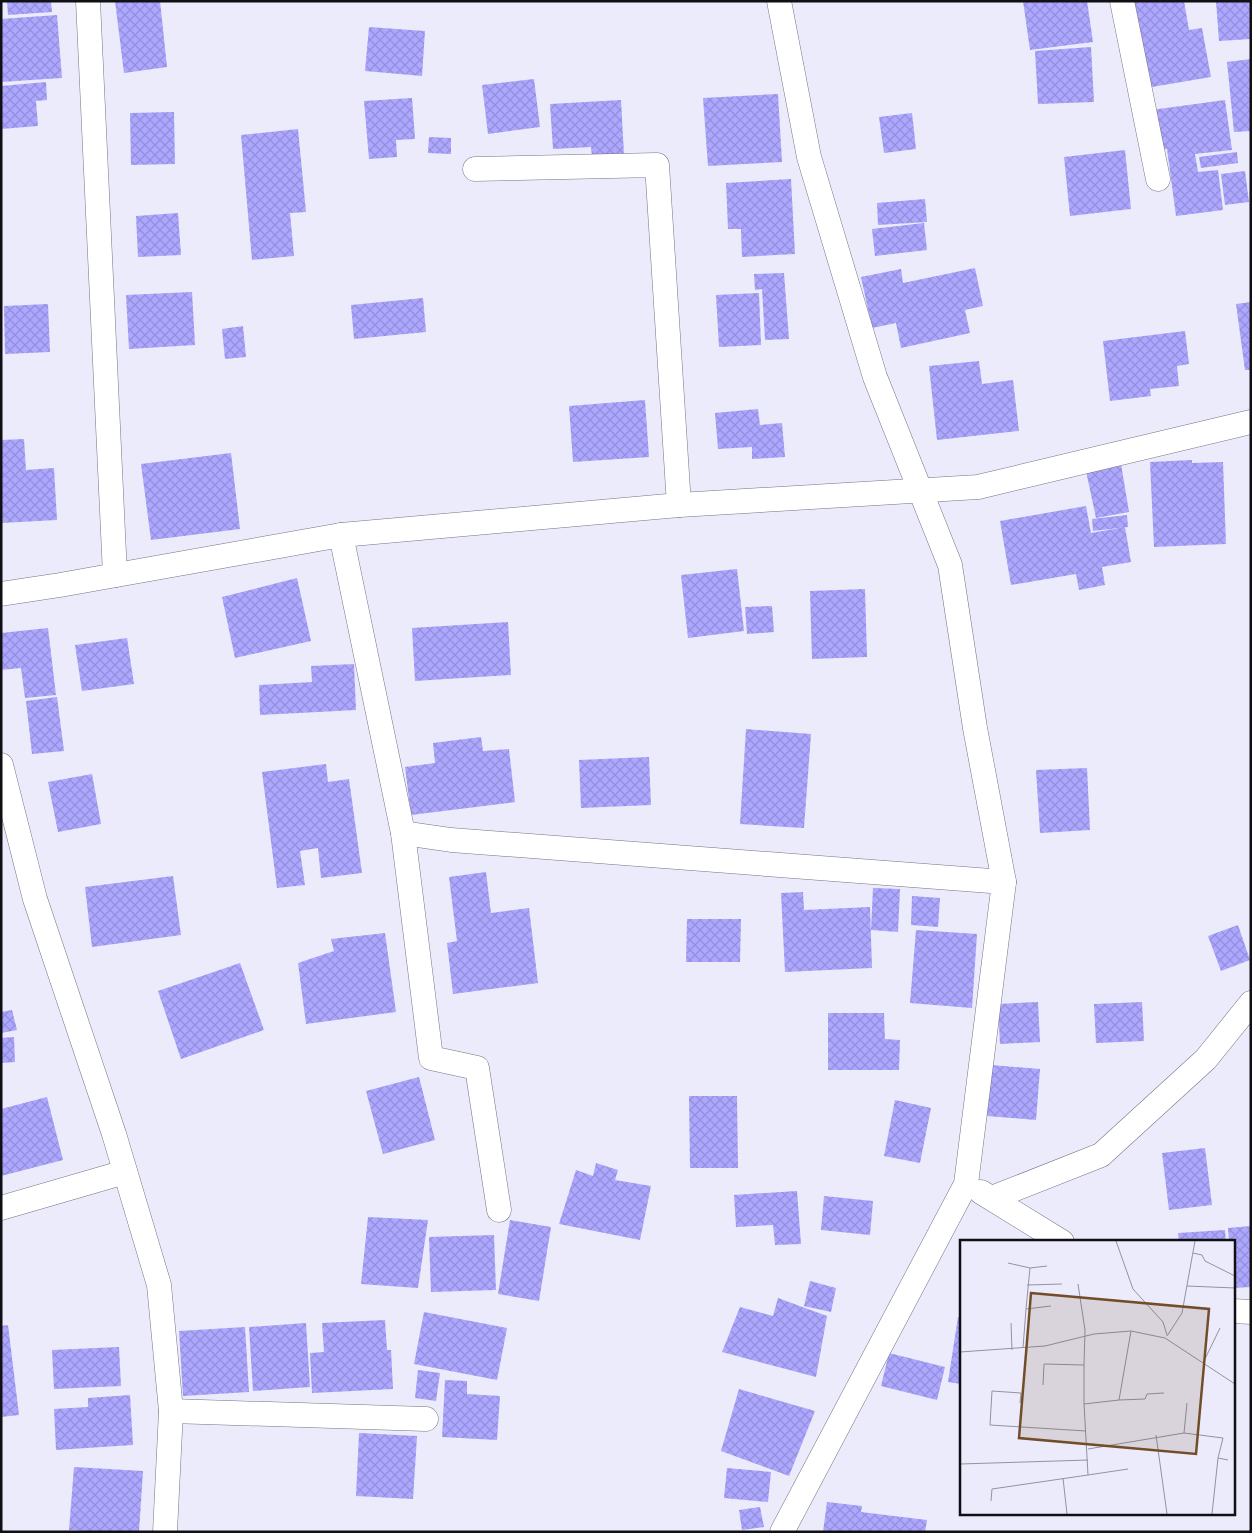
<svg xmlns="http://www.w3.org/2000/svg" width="1252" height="1533" font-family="Figtree,sans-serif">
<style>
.building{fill:url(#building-cross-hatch)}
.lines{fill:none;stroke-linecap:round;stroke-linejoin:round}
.street-casing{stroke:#747482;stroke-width:25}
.street{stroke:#fff;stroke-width:24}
.inset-road{fill:none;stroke:#93939f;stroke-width:1}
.view{fill:#724d28;fill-opacity:0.15;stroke:#724d28;stroke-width:2.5}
.inset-edge{fill:none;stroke:#0f0f14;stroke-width:2.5}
</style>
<defs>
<pattern id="building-cross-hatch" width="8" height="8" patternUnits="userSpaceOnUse" patternTransform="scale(1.25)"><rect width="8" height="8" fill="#ada7ff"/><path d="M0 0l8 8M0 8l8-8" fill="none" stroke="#948fda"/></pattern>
</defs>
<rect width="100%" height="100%" fill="#ebebfb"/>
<!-- building -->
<g class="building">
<path d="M 7,1 L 51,1 L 52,12 L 8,15 Z"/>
<path d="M 115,1 L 160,1 L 167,67 L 124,73 Z"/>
<path d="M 1023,1 L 1087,1 L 1093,42 L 1030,50 Z"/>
<path d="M 1126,1 L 1184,1 L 1189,30 L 1202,28 L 1211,77 L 1146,88 Z"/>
<path d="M 1216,1 L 1251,1 L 1251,39 L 1219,41 Z"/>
<path d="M 57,15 L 62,78 L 1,82 L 1,19 Z"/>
<path d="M 369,27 L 425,31 L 422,76 L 365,71 Z"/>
<path d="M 1091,47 L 1094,102 L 1038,104 L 1035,51 Z"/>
<path d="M 1251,59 L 1251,131 L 1234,132 L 1227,62 Z"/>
<path d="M 534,79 L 540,127 L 488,134 L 482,85 Z"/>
<path d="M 46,82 L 47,100 L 36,101 L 38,126 L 1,129 L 1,86 Z"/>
<path d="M 778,94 L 782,162 L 708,166 L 703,98 Z"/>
<path d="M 412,98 L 415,139 L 396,140 L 397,157 L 369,159 L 364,101 Z"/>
<path d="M 621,100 L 624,155 L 592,157 L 591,147 L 553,149 L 550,104 Z"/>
<path d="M 1225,100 L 1232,150 L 1195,154 L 1198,172 L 1218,170 L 1223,210 L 1176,216 L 1167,149 L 1150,151 L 1144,111 Z"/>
<path d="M 174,112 L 175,164 L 131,165 L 130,113 Z"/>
<path d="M 912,113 L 916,149 L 884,153 L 879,117 Z"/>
<path d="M 298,129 L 306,212 L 290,213 L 294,256 L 252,260 L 241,135 Z"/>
<path d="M 429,137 L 451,138 L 451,154 L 428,153 Z"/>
<path d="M 1125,150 L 1131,209 L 1070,216 L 1064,157 Z"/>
<path d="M 1237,152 L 1238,163 L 1201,168 L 1199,157 Z"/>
<path d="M 1245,171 L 1249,202 L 1225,205 L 1221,174 Z"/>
<path d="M 791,179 L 795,254 L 742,257 L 741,229 L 728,229 L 726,183 Z"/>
<path d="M 925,199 L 927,222 L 878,225 L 877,203 Z"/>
<path d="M 178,213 L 181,255 L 138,257 L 136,216 Z"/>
<path d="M 924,223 L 927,250 L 875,256 L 872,229 Z"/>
<path d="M 975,268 L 983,306 L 965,310 L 970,333 L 901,348 L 896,323 L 872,328 L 861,277 L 901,269 L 903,283 Z"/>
<path d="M 784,273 L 789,339 L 765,340 L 762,289 L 755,290 L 754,274 Z"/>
<path d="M 192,292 L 195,345 L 129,349 L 126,295 Z"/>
<path d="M 759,293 L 761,345 L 719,347 L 716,295 Z"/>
<path d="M 423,298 L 426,332 L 354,339 L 351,305 Z"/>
<path d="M 1251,302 L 1251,370 L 1245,370 L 1236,304 Z"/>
<path d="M 48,304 L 50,352 L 5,354 L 4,306 Z"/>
<path d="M 243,326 L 246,357 L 225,359 L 222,329 Z"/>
<path d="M 1185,331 L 1189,364 L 1177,366 L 1179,386 L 1150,389 L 1151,396 L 1110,401 L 1103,341 Z"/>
<path d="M 979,361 L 982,384 L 1013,380 L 1019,431 L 937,440 L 929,366 Z"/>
<path d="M 645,400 L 649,457 L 573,462 L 569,406 Z"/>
<path d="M 758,409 L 760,425 L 782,423 L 785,457 L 752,459 L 752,447 L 718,449 L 715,413 Z"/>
<path d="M 24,439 L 26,470 L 54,468 L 57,520 L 1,523 L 1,440 Z"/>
<path d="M 231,453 L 240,529 L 151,540 L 141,464 Z"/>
<path d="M 1192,460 L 1192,463 L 1223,462 L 1226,544 L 1154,547 L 1150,462 Z"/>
<path d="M 1121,464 L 1129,512 L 1096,518 L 1086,471 Z"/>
<path d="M 1086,506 L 1091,533 L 1125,527 L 1131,562 L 1102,567 L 1105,585 L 1079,590 L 1076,574 L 1011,585 L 1000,521 Z"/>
<path d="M 1127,515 L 1128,527 L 1093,531 L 1092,519 Z"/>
<path d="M 737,569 L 744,631 L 688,638 L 681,575 Z"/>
<path d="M 297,578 L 311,641 L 235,658 L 222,597 Z"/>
<path d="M 865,589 L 867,657 L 812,659 L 810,591 Z"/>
<path d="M 772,606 L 774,632 L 747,634 L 745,607 Z"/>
<path d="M 508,622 L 511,675 L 415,681 L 412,628 Z"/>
<path d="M 48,628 L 56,695 L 25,698 L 21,668 L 1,670 L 1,633 Z"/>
<path d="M 127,638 L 134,684 L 82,691 L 75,645 Z"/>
<path d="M 354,664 L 356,710 L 260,715 L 259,685 L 312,682 L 311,666 Z"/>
<path d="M 57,697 L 64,751 L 32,754 L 26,701 Z"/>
<path d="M 746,729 L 811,734 L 804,828 L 740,824 Z"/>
<path d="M 481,737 L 483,751 L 509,749 L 515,802 L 411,815 L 405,767 L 435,763 L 433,743 Z"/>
<path d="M 649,757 L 651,805 L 581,808 L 579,760 Z"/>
<path d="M 326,764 L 328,782 L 349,779 L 362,873 L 321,878 L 318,848 L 300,851 L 305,885 L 277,888 L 262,772 Z"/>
<path d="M 1087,768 L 1090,830 L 1040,833 L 1036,770 Z"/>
<path d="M 92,774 L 101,824 L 58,832 L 48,782 Z"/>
<path d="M 486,872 L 491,913 L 529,908 L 538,983 L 453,994 L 447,943 L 457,941 L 449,877 Z"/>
<path d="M 173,876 L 181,935 L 92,947 L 85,887 Z"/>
<path d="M 873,888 L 900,889 L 898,932 L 871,930 Z"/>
<path d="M 803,892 L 804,910 L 870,907 L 872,968 L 785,972 L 781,893 Z"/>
<path d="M 912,896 L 940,898 L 938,927 L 911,925 Z"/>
<path d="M 687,919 L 741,919 L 740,962 L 686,962 Z"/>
<path d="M 1238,925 L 1250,960 L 1221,971 L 1208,936 Z"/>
<path d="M 916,930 L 977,934 L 972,1008 L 910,1003 Z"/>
<path d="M 385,933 L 396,1012 L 306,1024 L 298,963 L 334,951 L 331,939 Z"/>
<path d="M 240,963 L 264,1030 L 181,1059 L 158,991 Z"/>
<path d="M 1038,1002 L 1040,1042 L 1000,1044 L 998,1004 Z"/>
<path d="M 1142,1002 L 1144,1041 L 1096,1043 L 1094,1004 Z"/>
<path d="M 12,1010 L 17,1030 L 1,1033 L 1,1012 Z"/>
<path d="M 828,1013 L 884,1013 L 885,1039 L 900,1040 L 899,1070 L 828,1070 Z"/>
<path d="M 14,1037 L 15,1062 L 1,1063 L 1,1038 Z"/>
<path d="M 991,1065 L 1040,1069 L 1036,1120 L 987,1116 Z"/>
<path d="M 419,1077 L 435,1140 L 383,1154 L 366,1091 Z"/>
<path d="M 689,1096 L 737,1096 L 738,1168 L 690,1168 Z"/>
<path d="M 47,1097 L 63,1160 L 1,1176 L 1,1109 Z"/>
<path d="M 895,1100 L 931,1108 L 920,1163 L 884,1156 Z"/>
<path d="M 1205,1148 L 1212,1205 L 1169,1210 L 1162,1153 Z"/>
<path d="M 596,1163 L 618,1170 L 615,1180 L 651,1186 L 640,1240 L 559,1224 L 576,1170 L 593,1176 Z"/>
<path d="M 797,1191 L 801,1244 L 775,1245 L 773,1225 L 736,1227 L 734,1195 Z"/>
<path d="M 824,1196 L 873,1201 L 870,1235 L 821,1230 Z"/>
<path d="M 368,1217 L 428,1220 L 418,1288 L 361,1284 Z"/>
<path d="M 510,1220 L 551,1227 L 539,1301 L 498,1294 Z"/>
<path d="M 1251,1226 L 1251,1287 L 1233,1288 L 1233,1242 L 1229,1242 L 1228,1228 Z"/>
<path d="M 1225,1230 L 1226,1242 L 1179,1242 L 1178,1233 Z"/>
<path d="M 494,1235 L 496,1290 L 431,1292 L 429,1237 Z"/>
<path d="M 810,1281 L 836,1288 L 831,1312 L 804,1306 Z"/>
<path d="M 778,1298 L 827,1316 L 816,1377 L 722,1352 L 740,1307 L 773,1316 Z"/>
<path d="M 424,1312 L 507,1328 L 497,1380 L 414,1364 Z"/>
<path d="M 958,1317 L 961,1318 L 961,1384 L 948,1382 Z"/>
<path d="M 385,1320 L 387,1350 L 391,1350 L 393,1389 L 312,1393 L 310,1353 L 324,1352 L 322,1323 Z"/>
<path d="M 306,1323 L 310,1387 L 253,1391 L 249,1327 Z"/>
<path d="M 8,1325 L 19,1415 L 1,1417 L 1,1326 Z"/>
<path d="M 245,1327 L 249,1392 L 183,1396 L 179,1331 Z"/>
<path d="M 119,1347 L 121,1386 L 54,1389 L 52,1350 Z"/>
<path d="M 889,1353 L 945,1367 L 937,1400 L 881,1386 Z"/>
<path d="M 418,1370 L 440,1373 L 436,1401 L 415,1398 Z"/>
<path d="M 445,1380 L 467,1381 L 467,1394 L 500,1396 L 497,1440 L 442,1437 Z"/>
<path d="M 739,1389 L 815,1411 L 789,1476 L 721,1451 Z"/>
<path d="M 130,1395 L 133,1445 L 56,1450 L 54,1409 L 88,1407 L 88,1398 Z"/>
<path d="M 359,1433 L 417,1436 L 413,1499 L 356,1496 Z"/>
<path d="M 74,1467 L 143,1471 L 139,1532 L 102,1532 L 69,1530 Z"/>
<path d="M 727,1468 L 771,1472 L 768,1502 L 724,1498 Z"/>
<path d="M 827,1502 L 862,1506 L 861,1512 L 927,1520 L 925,1532 L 823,1532 Z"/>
<path d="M 760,1507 L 764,1527 L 742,1530 L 739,1510 Z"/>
</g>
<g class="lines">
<defs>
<g id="street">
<path d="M 88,1 L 115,575"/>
<path d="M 779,1 L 809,157 L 875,377 L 950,565 L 975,728 L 1004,882"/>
<path d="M 1122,1 L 1158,179"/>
<path d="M 475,169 L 657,165 L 679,505 L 978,487 L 1251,422"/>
<path d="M 341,535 L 679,505"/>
<path d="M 1,594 L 60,585 L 341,535 L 403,833 L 451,840 L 1004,882 L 966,1184 L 782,1532"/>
<path d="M 1,765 L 35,899 L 114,1134 L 159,1285 L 171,1411 L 165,1532"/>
<path d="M 403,833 L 431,1058 L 477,1068 L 499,1210"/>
<path d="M 981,1192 L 1062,1242"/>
<path d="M 992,1198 L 1101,1155 L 1206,1059 L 1251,1003"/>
<path d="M 1,1208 L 125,1172"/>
<path d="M 1233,1311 L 1251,1312"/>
<path d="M 171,1411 L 426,1419"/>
</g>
</defs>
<!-- street casing -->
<use href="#street" class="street-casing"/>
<!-- street -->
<use href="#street" class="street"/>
</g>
<!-- overview -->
<g transform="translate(960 1240)">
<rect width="275" height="275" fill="#ebebfb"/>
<path class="inset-road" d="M 156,1 L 173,49 L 203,82 L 207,95M 233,13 L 242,15 L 245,21 L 275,36M 48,23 L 70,28 L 66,69 L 91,66M 70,28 L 87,26M 67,45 L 102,44M 227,46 L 275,48M 51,83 L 52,110M 207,96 L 222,73 L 235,1M 63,108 L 66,69M 0,112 L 85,106 L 134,94 L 171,91M 243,123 L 260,88M 124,125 L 124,164M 83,145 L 84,124 L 124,125 L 125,90 L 118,44M 159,160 L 185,159 L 187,154 L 204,153M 60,163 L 61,153 L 32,151 L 30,185 L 126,191M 224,193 L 227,163M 196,195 L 207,274M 128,209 L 224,193 L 263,198 L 258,218 L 268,220M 0,224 L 128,220M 128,235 L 168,229M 103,238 L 107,274M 31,261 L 32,249 L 128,235 L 124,164 L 159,160 L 171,91 L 205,98 L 275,144M 252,274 L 258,218"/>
<path class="view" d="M 71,53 L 249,69 L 236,214 L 59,198 Z"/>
<rect width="275" height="275" class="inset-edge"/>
</g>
<!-- border -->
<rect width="1252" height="1533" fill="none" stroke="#0f0f14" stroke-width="5"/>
</svg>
